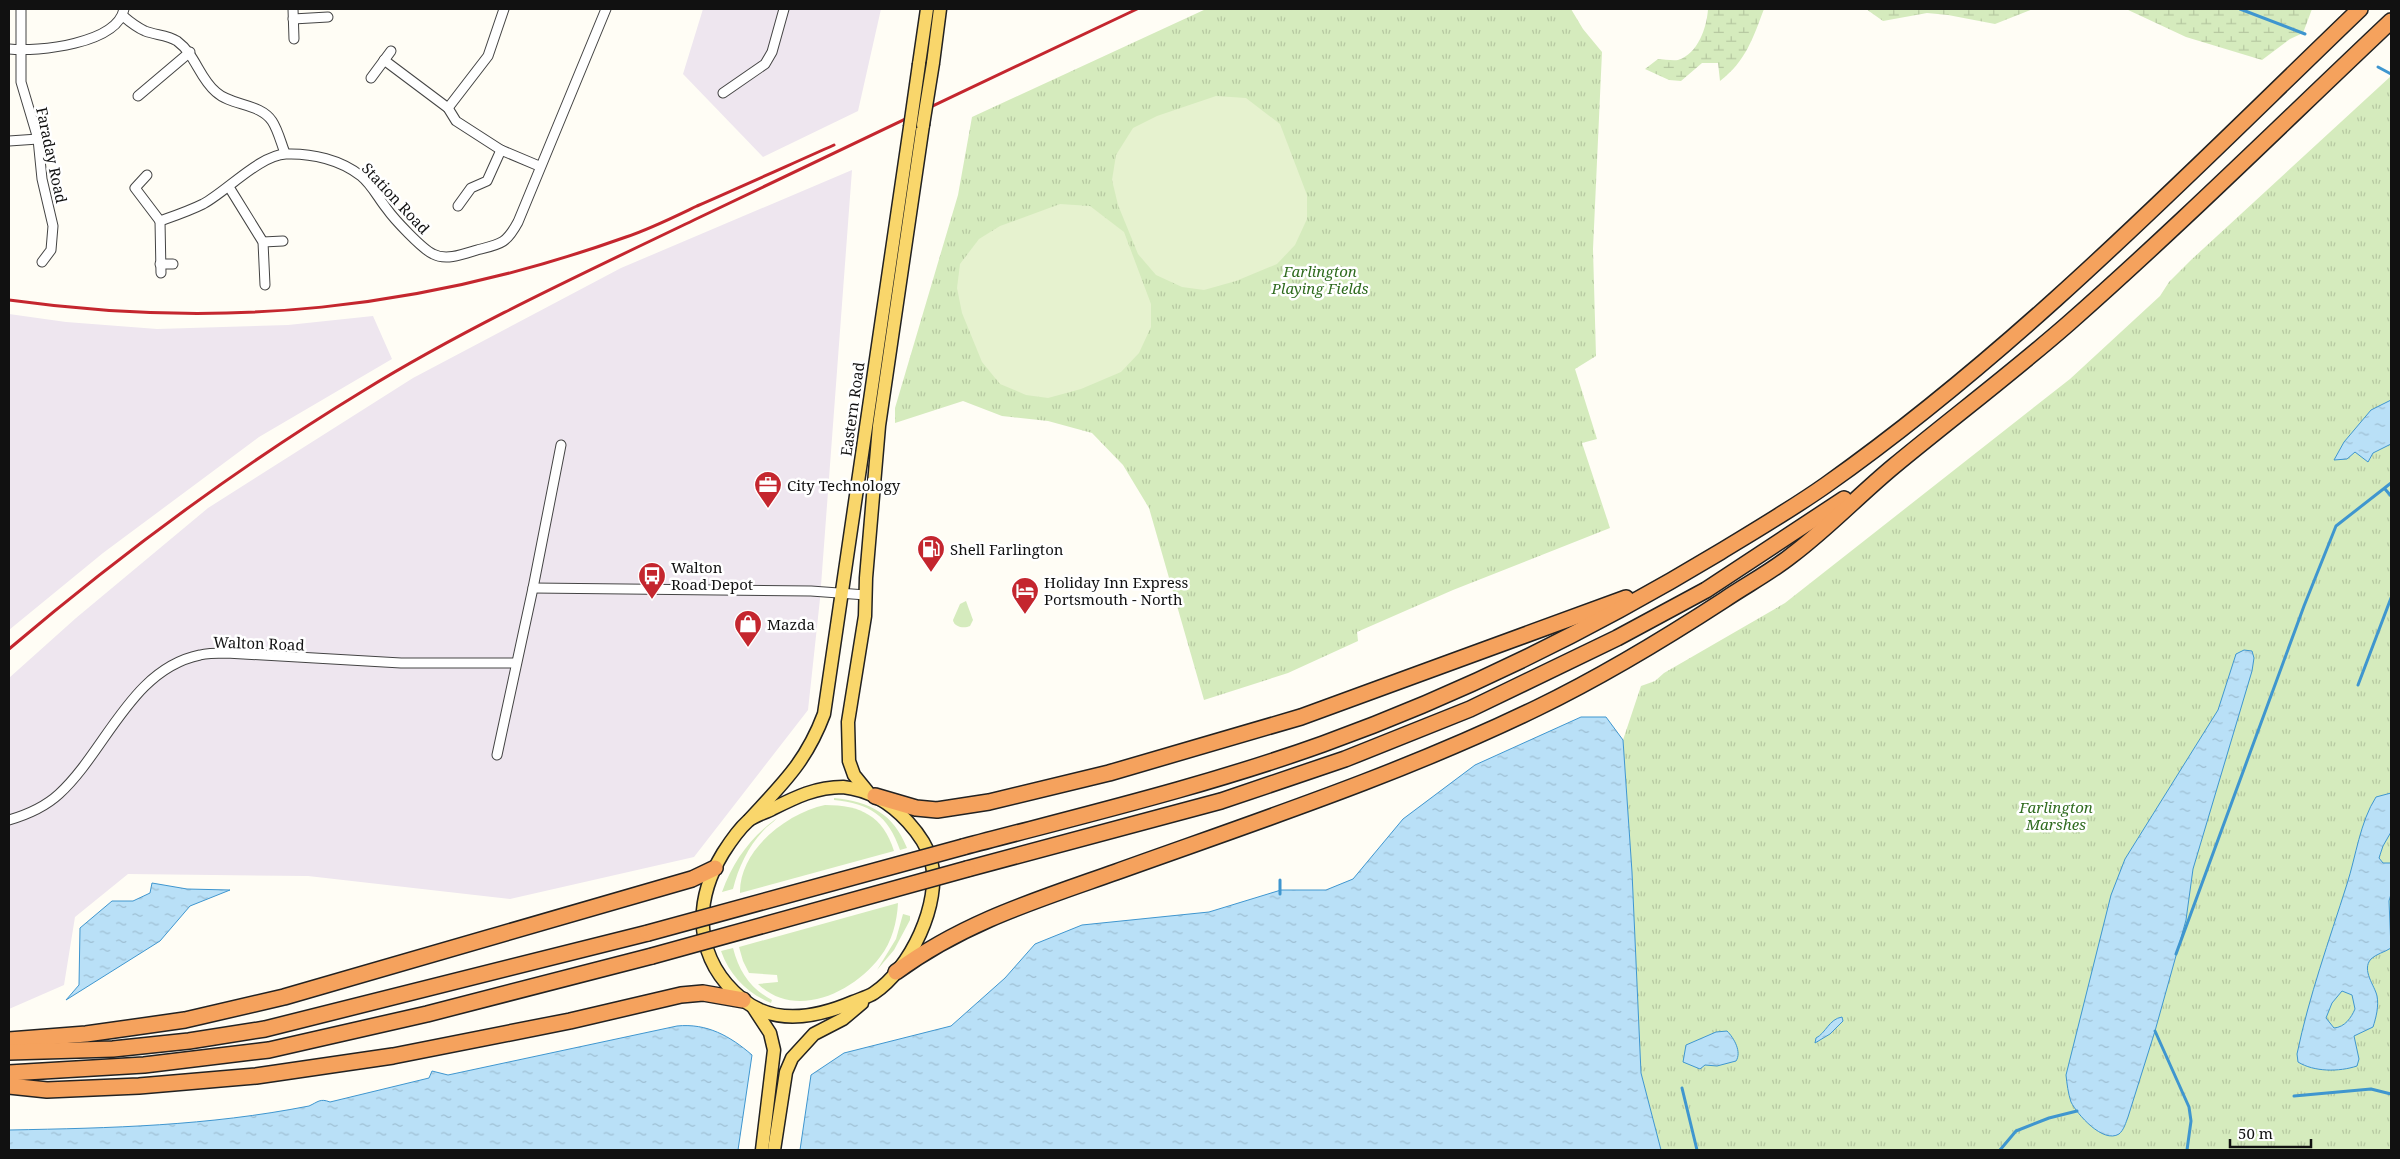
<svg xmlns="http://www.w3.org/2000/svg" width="2400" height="1159" font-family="'Noto Serif',serif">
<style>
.industrial{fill:#eee6ef}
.grass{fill:#d5ebbd}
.wetland{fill:url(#wetland-marsh)}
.park{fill:url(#park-tufts)}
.pitch{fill:#e6f2cf}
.water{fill:url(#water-ripples);stroke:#3f96cf;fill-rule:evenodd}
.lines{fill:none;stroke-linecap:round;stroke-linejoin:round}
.stream{stroke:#3f96cf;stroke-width:3}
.street-casing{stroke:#444;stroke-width:11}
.primary-casing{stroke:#222;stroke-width:15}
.highway-casing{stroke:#222;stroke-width:18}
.street{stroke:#fff;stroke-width:9}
.primary{stroke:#f9d66b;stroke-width:12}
.highway{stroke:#f5a25d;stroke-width:15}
.rail{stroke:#c4262e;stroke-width:3}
.primary-bridge-casing{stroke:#222;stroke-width:15;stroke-linecap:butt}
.highway-bridge-casing{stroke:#222;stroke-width:18;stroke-linecap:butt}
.primary-bridge{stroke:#f9d66b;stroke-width:12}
.highway-bridge{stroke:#f5a25d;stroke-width:15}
.labels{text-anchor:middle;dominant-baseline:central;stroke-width:5;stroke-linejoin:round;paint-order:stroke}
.street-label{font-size:15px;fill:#111;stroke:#fff}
.park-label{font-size:15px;font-style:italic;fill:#2f6b1f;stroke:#fff}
.poi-label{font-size:15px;fill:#111;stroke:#fff;text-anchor:start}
</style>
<defs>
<pattern id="wetland-marsh" width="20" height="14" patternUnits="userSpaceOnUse" patternTransform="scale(1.25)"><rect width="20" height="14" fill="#d5ebbd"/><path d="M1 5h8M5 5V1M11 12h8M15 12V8" fill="none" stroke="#b6c8a1"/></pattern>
<pattern id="park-tufts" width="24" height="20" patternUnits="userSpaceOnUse" patternTransform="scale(1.25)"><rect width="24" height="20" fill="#d5ebbd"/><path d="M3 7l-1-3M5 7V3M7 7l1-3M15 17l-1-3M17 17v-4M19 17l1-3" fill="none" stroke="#b6c8a1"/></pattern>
<pattern id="water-ripples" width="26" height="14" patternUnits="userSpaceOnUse" patternTransform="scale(1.25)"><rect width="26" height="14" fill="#b9e0f7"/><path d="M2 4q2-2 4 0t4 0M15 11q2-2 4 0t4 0" fill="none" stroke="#9ebfd3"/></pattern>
</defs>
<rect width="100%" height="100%" fill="#fffdf5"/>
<!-- industrial -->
<g class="industrial">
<path d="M 703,9 L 881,9 L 858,111 L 763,157 L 683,74 Z"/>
<path d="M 852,170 L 820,599 L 808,710 L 694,857 L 510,899 L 308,876 L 128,874 L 75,917 L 64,985 L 9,1009 L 9,678 L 76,618 L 208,508 L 413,378 L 621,268 Z"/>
<path d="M 9,314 L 66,322 L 157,329 L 288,325 L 373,316 L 392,359 L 259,437 L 103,553 L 9,630 Z"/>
</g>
<!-- grass -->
<g class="grass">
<path d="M 966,601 L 973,620 L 970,626 C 964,629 954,627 953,620 L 960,604 Z"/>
<path d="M 834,798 C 870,802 893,813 907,848 L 900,850 C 888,815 870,804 834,800 Z"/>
<path d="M 825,805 C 861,805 883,816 894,851 L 740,893 C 739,850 787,813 825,805 Z"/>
<path d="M 777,818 C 773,823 767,826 763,831 C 748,847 738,868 733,889 L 722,892 C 733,861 751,837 777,818 Z"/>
<path d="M 898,903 C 897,922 892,942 880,957 C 853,993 795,1020 758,984 L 778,982 L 777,975 L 749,973 L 743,961 L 739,947 Z"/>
<path d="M 903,914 L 910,916 L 910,920 L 894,950 L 877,970 L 896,939 Z"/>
<path d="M 733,948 C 739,972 751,989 772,1000 L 771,1003 C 747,993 730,976 721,951 Z"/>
</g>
<!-- wetland -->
<g class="wetland">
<path d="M 1708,9 L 1764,9 C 1753,38 1746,61 1720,81 L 1718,63 L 1702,63 L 1681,81 L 1669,80 L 1645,69 L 1658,59 C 1664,59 1672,61 1678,60 C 1698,54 1707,27 1708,9 Z"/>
<path d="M 1866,9 L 2033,9 L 1995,24 L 1948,15 L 1927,13 L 1883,21 Z"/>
<path d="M 2126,9 L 2312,9 L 2303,33 L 2290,39 L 2262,60 L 2186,37 Z"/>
</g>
<!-- park -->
<g class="park">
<path d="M 1206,9 L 1571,9 L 1583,29 L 1602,52 L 1593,249 L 1596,356 L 1575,369 L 1597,439 L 1582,443 L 1610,528 L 1453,590 L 1357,632 L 1358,641 L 1288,673 L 1204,700 L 1149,508 L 1123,465 L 1092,433 L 1048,421 L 1002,416 L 963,401 L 895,423 L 895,408 L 958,195 L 972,117 Z"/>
<path d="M 2391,76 L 2391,1150 L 1661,1150 L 1641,1073 L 1632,872 L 1623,740 L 1641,686 L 1655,681 L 1664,673 L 1785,603 L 2070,379 L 2160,296 L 2169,282 L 2191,260 Z"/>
</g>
<!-- pitch -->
<g class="pitch">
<path d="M 1216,96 L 1246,98 L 1280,124 L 1307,195 L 1307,219 L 1295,245 L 1277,264 L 1236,281 L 1204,290 L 1182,287 L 1156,275 L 1138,254 L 1118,205 L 1112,180 L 1116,155 L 1133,128 L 1157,116 Z"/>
<path d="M 1060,204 L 1090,206 L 1124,232 L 1151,304 L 1151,327 L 1139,353 L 1121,372 L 1081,389 L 1048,398 L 1026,395 L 1000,384 L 982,362 L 962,313 L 957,288 L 960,264 L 979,239 L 1000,226 Z"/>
</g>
<!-- water -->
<g class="water">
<path d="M 2391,400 L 2391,444 L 2373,453 L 2368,462 L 2355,452 L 2347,459 L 2334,460 L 2344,442 L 2371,410 Z"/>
<path d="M 2244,650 L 2252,651 L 2254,658 L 2252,671 L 2193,869 L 2186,920 L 2155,1031 L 2128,1117 C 2126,1122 2124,1130 2119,1134 C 2103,1144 2077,1114 2071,1102 C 2068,1093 2067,1084 2066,1075 L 2111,895 L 2125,859 L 2218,710 L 2236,654 Z"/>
<path d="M 1581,717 L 1606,717 L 1623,740 L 1632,872 L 1641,1073 L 1661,1150 L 800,1150 L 811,1075 L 844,1053 L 951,1026 L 1005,978 L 1035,944 L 1082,925 L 1209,912 L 1281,890 L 1326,890 L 1353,879 L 1403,819 L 1475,765 Z"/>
<path d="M 2391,793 L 2391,832 L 2383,846 L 2379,858 L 2383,863 L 2391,863 L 2391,894 L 2389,901 L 2391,948 C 2385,952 2376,954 2371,959 C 2361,970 2375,986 2377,996 C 2379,1006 2376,1018 2373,1027 L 2354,1036 L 2359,1059 L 2357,1066 C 2339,1072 2314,1072 2298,1062 L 2297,1054 C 2309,996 2329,941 2347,884 C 2356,856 2360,822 2376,797 ZM 2342,991 L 2352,995 L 2355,1009 C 2351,1018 2345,1027 2334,1028 L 2326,1018 L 2332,1003 Z"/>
<path d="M 152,883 L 187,889 L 230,890 L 190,906 L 160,941 L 66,1000 L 79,985 L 80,928 L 112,901 L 133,901 L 150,893 Z"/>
<path d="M 1842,1017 L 1843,1021 L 1830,1034 L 1815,1043 L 1816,1038 C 1826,1033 1829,1019 1842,1017 Z"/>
<path d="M 677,1026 C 707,1023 730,1036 752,1055 L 738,1150 L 9,1150 L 9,1130 C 112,1128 207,1126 309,1106 C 318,1102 320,1098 330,1102 L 429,1078 L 432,1071 L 448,1075 Z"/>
<path d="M 1727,1031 C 1734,1038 1742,1052 1736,1061 L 1717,1066 L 1705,1065 L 1700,1069 L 1683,1062 L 1686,1045 L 1716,1032 Z"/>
</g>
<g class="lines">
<!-- stream -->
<g class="stream">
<path d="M 2240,9 L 2305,34"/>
<path d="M 2378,67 L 2391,74"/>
<path d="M 2385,489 L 2391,496"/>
<path d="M 2358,685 L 2391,598"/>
<path d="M 1280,880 L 1280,894"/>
<path d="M 2176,954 L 2304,606 L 2336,526 L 2391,483"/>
<path d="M 2155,1031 L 2189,1107 L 2191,1121 L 2187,1150"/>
<path d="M 1682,1088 L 1697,1150"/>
<path d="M 2294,1096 L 2371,1089 L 2391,1094"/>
<path d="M 2000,1150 L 2016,1131 L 2049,1118 L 2077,1111"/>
</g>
<defs>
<g id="street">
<path d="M 21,9 L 21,82 L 38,139 L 42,179 L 53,226 L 51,250 L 42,262"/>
<path d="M 293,9 L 294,39"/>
<path d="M 123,16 C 130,22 136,27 145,31 C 155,35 168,35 177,41 C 196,55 199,78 216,92 C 231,106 260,103 272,121 C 278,130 281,143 285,153"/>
<path d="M 293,19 L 328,17"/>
<path d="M 9,49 C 38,52 117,44 124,9"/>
<path d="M 384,60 L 448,108 L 456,121 L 501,150 L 539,166"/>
<path d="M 371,78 L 391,51"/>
<path d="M 723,93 L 765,64 L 772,52 L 784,9"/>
<path d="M 138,96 L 190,52"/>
<path d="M 448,108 L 488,56 L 504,9"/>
<path d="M 9,141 L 38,139"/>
<path d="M 147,175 L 135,188 L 160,221"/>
<path d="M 229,187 L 263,242 L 265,285"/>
<path d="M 458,206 L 471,188 L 487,181 L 501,150"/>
<path d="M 263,242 L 283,241"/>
<path d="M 160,264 L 173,264"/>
<path d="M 161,273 L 160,221 C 174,216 189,211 203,204 C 227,191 260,155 286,154 C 312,153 341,160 361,176 C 372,185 378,198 387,209 C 394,219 422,249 433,254 C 446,261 464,254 477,250 C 501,244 506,244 518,222 L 606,9"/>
<path d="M 533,588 L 811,591 L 866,595"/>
<path d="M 497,755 L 533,588 L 561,445"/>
<path d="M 9,820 C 26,815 46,806 59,794 C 106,751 131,669 200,655 C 208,653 217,653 226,653 L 401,663 L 516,663"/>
</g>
<g id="primary">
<path d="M 933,63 L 940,9"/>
<path d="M 919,64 L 927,9"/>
<path d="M 843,787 C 869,790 890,802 908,822 C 918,833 927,845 931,860 C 942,903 910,969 874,993 C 868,997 860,999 853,1002 C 818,1017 775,1026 742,999 C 695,960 692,904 723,853 C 730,842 738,830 748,821 C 755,815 765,813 772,809 C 796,797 816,787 843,787 Z"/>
<path d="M 867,791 L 854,775 L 849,761 L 848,722 L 865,616 L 866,578 L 879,426 L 923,125"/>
<path d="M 750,819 C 783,783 806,762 824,714 L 910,127"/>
<path d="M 753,1007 L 770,1033 L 774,1050 L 762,1150"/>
<path d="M 774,1150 L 786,1072 L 792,1058 L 814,1034 L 843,1019 L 862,1003"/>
</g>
<g id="highway">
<path d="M 875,796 L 916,808 L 937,810 L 989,802 L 1109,773 L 1301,717 L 1626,598"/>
<path d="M 963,847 C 1084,815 1206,786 1323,744 C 1462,694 1594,628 1720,552 C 1756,530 1792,509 1826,485 C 2021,347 2188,174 2360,9"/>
<path d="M 967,869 L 1221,801 L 1345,759 L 1470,709 L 1617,638 L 1706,590 L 1844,499"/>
<path d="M 896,972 C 964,922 1037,900 1116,872 C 1258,821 1401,774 1537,708 C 1601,677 1664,639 1724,600 C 1746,585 1771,572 1792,555 C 1828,528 1859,495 1894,466 C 1952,418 2012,373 2069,323 C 2179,226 2284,122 2391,21"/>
<path d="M 9,1040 L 86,1034 L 185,1020 L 284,997 L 692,879 L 715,868"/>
<path d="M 9,1052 L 113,1049 L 189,1041 L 265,1029 L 648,933"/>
<path d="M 9,1073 L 144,1065 L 269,1050 L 427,1014 L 652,956"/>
<path d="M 9,1086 L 47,1090 L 139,1086 L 256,1076 L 393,1056 L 570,1021 L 681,995 L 703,993 L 743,1000"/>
</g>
</defs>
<!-- street casing -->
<use href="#street" class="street-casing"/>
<!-- primary casing -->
<use href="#primary" class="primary-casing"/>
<!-- highway casing -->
<use href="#highway" class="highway-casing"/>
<!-- street -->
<use href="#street" class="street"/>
<!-- primary -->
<use href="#primary" class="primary"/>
<!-- highway -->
<use href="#highway" class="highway"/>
<!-- rail -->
<g class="rail">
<path d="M 9,300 C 224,330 422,310 626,237 C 650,229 674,217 697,206 C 743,186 789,165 834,145"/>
<path d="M 9,649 C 121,554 238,467 363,391 C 469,326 582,274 694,220 C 842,149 989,79 1137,9"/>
</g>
<defs>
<g id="primary-bridge">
<path d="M 923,125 L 933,63"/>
<path d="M 910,127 L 919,64"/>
</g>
<g id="highway-bridge">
<path d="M 648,933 L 963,847"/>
<path d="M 652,956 L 967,869"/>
</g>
</defs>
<!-- primary-bridge casing -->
<use href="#primary-bridge" class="primary-bridge-casing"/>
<!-- highway-bridge casing -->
<use href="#highway-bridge" class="highway-bridge-casing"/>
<!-- primary-bridge -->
<use href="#primary-bridge" class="primary-bridge"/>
<!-- highway-bridge -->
<use href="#highway-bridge" class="highway-bridge"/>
</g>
<!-- icons -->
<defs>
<symbol id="office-pin" viewBox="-11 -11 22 30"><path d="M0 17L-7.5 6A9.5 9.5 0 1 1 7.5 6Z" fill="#c4262e" stroke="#fff"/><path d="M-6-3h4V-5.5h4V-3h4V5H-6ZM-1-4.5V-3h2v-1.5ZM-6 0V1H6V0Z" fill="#fff"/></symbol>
<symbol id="fuel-pin" viewBox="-11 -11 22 30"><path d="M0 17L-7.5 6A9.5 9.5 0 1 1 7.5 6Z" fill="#c4262e" stroke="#fff"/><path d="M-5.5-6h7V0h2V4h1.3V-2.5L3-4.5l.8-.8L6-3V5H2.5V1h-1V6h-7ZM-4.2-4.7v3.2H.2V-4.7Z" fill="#fff"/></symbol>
<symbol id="bus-pin" viewBox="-11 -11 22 30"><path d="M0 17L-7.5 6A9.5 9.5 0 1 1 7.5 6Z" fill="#c4262e" stroke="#fff"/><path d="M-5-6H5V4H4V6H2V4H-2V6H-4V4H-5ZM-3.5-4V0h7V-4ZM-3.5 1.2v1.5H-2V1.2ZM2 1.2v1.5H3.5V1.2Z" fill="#fff"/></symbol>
<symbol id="hotel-pin" viewBox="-11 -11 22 30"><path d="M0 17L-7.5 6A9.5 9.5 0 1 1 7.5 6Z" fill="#c4262e" stroke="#fff"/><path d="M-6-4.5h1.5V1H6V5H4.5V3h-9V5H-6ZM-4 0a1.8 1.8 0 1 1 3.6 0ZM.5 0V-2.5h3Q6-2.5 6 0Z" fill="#fff"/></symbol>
<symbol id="shop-pin" viewBox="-11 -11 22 30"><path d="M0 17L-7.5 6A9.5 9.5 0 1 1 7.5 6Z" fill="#c4262e" stroke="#fff"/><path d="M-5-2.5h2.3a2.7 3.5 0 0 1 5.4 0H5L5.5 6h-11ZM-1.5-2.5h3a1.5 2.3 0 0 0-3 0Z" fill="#fff"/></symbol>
</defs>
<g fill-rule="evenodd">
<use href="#office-pin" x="752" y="469" width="32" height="43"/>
<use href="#fuel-pin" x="915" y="533" width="32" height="43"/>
<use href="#bus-pin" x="636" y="560" width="32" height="43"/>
<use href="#hotel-pin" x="1009" y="575" width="32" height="43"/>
<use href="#shop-pin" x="732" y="608" width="32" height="43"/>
</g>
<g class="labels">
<!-- street labels -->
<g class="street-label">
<text transform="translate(52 155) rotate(78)">Faraday Road</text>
<text transform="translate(396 198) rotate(47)">Station Road</text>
<text transform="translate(852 409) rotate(-82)">Eastern Road</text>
<text transform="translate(259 643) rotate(2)">Walton Road</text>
</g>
<!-- park labels -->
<g class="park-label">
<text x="1320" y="271">Farlington<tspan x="1320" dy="17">Playing Fields</tspan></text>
<text x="2056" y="807">Farlington<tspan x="2056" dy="17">Marshes</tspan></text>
</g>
<!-- poi labels -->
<g class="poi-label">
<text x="787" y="485">City Technology</text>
<text x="950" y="549">Shell Farlington</text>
<text x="671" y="567">Walton<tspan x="671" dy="17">Road Depot</tspan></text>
<text x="1044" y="582">Holiday Inn Express<tspan x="1044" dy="17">Portsmouth - North</tspan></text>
<text x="767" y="624">Mazda</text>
</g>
</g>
<!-- border -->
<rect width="2400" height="1159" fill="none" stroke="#111111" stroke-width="20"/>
<!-- scale -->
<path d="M2230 1139v8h81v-8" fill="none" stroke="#111111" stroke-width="2.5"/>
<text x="2238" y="1139" font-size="15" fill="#111111" stroke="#ffffff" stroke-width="4" paint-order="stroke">50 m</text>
</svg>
